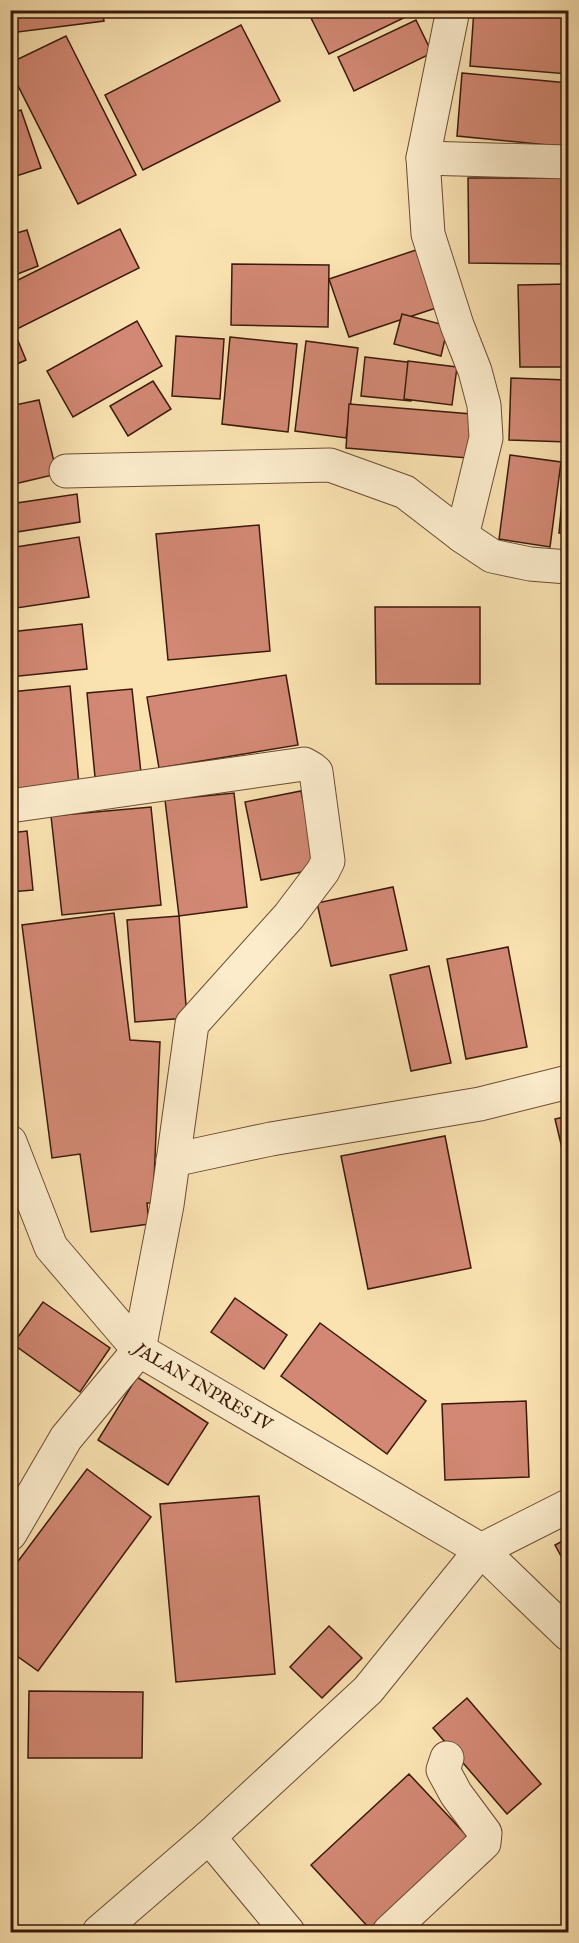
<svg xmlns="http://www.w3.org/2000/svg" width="579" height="1943" font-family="'IM FELL English',serif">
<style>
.building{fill:#d28874;stroke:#3b1a0b;stroke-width:1.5}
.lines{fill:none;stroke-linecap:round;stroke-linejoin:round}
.street-casing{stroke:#6b4c34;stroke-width:35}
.street{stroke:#fceccc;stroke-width:33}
.labels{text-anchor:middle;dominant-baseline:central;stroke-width:4.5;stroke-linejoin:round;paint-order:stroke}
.street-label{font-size:18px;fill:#3b1a0b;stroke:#fceccc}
</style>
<rect width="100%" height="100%" fill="#fae2b1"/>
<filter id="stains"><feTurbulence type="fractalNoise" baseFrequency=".00333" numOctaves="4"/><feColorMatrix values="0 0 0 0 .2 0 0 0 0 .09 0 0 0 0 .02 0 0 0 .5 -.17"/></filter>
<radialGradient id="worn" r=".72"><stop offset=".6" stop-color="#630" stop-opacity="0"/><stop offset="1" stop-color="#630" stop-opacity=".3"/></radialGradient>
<!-- building -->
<g class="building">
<path d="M 10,10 L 102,10 L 104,21 L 10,33 Z"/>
<path d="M 307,10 L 418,10 L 418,11 L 329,54 Z"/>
<path d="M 474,10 L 537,10 L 568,13 L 568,74 L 470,66 Z"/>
<path d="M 416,20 L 432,53 L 354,91 L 338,57 Z"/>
<path d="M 241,25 L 280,101 L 143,170 L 105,95 Z"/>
<path d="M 66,36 L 136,175 L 78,204 L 10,70 L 10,63 Z"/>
<path d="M 462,73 L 568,83 L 568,147 L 457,136 Z"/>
<path d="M 21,110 L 41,168 L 10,178 L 10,114 Z"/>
<path d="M 468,178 L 568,178 L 568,264 L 469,263 Z"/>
<path d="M 10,208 L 16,228 L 10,229 Z"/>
<path d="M 120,229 L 139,268 L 17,329 L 10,317 L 10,284 Z"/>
<path d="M 27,230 L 38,266 L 10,277 L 10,235 Z"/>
<path d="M 428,246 L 448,304 L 349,337 L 329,279 Z"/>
<path d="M 232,264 L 329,265 L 328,327 L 231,325 Z"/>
<path d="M 568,284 L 568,367 L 520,367 L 518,285 Z"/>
<path d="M 402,314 L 448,326 L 441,356 L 394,344 Z"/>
<path d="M 137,321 L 162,366 L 73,417 L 47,371 Z"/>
<path d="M 14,331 L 26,360 L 10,367 L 10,332 Z"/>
<path d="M 176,336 L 224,339 L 220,399 L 172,396 Z"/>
<path d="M 230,337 L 297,344 L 288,432 L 222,424 Z"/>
<path d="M 306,341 L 358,348 L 346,438 L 295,431 Z"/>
<path d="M 365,357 L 415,363 L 411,401 L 361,396 Z"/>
<path d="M 408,361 L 457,367 L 452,405 L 404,399 Z"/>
<path d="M 511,378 L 568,380 L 568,442 L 509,440 Z"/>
<path d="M 153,381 L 171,409 L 128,436 L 110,406 Z"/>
<path d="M 39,400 L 57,474 L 10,485 L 10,406 Z"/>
<path d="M 349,404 L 472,414 L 468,458 L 346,448 Z"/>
<path d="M 510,455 L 561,462 L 550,547 L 499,539 Z"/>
<path d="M 566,458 L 568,458 L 568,533 L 559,533 Z"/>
<path d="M 77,494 L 80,522 L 10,533 L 10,504 Z"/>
<path d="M 259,525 L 270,651 L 168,660 L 156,534 Z"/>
<path d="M 79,537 L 89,597 L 10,609 L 10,548 Z"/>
<path d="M 375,607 L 480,607 L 480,684 L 376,684 Z"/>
<path d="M 82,624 L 87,669 L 10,677 L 10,632 Z"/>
<path d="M 286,675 L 298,745 L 159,768 L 147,697 Z"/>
<path d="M 70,686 L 79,785 L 10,791 L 10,692 Z"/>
<path d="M 132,689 L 141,773 L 95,777 L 87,693 Z"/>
<path d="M 301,791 L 317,869 L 261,880 L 245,802 Z"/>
<path d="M 234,793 L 247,907 L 179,916 L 165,800 Z"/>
<path d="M 151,807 L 161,905 L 62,915 L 51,816 Z"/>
<path d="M 27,831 L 33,890 L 10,892 L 10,833 Z"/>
<path d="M 393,887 L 407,950 L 331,966 L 317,903 Z"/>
<path d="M 114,913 L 130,1040 L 160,1042 L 153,1203 L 147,1203 L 149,1224 L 91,1232 L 80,1154 L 52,1158 L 22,925 Z"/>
<path d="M 179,916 L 187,1018 L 135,1022 L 127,920 Z"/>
<path d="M 508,947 L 527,1047 L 466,1059 L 447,959 Z"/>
<path d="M 429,966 L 451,1063 L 411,1071 L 390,975 Z"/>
<path d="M 568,1116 L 568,1173 L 555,1119 Z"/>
<path d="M 445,1136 L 471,1268 L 368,1289 L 341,1156 Z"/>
<path d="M 235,1298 L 287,1335 L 264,1369 L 211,1332 Z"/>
<path d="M 43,1302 L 110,1348 L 80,1392 L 13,1344 Z"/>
<path d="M 320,1323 L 426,1401 L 387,1454 L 281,1376 Z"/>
<path d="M 137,1377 L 208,1423 L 168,1485 L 98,1440 Z"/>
<path d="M 526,1401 L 529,1477 L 445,1480 L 442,1404 Z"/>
<path d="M 87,1469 L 151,1517 L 38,1671 L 10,1651 L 10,1572 Z"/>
<path d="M 259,1496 L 275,1674 L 176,1682 L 160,1504 Z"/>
<path d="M 568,1538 L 568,1569 L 555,1545 Z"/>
<path d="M 329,1626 L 362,1658 L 322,1698 L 290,1667 Z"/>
<path d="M 29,1691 L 143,1692 L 142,1758 L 28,1758 Z"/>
<path d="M 467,1698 L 541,1784 L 507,1814 L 433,1728 Z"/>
<path d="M 409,1774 L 468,1837 L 370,1929 L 311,1865 Z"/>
</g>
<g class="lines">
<defs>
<g id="street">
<path d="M 453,10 L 423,158 L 428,234 L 457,325 L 475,371 L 484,405 L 486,438 L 462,536"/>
<path d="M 423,158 L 568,162"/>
<path d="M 66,471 L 330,465 L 405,492 L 462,536 L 492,556 L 530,564 L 568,567"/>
<path d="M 10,806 L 304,764 L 311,768 L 316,772 L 328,861 L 323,871 L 289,916 L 192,1024 L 167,1205 L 139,1350 L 66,1438 L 10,1534"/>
<path id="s1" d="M 10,1142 L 51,1247 L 139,1350 L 481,1550 L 568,1634"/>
<path d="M 173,1160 L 271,1139 L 480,1104 L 568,1082"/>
<path d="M 209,1837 L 288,1932"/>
<path d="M 99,1932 L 209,1837 L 368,1690 L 481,1550 L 568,1506"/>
<path d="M 389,1932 L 484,1843 L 485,1833 L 456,1794 L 443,1770 L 447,1758"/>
</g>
</defs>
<!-- street casing -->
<use href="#street" class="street-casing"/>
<!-- street -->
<use href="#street" class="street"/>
</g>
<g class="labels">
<!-- street labels -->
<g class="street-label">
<text stroke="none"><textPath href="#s1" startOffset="322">JALAN INPRES IV</textPath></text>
</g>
</g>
<!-- margin -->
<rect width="579" height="1943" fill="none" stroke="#fae2b1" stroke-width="36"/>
<rect x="12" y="12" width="555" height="1919" fill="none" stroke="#3b1a0b" stroke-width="3"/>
<rect x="18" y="18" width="543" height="1907" fill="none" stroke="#3b1a0b" stroke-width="1.5"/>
<rect width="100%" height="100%" filter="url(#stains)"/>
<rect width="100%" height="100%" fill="url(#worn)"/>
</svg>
